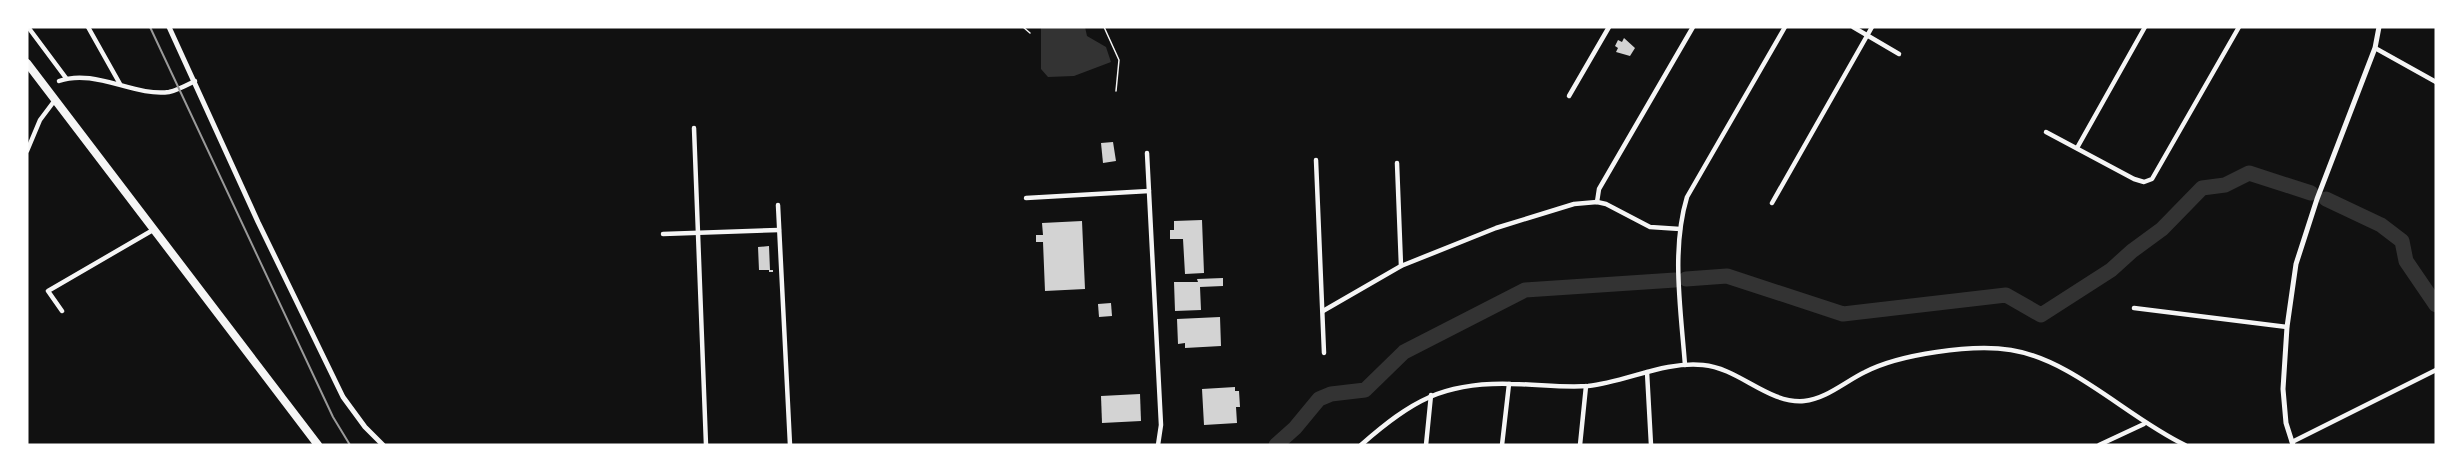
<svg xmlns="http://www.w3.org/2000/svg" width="2463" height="472" font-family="'DM Sans',sans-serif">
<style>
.water{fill:#333}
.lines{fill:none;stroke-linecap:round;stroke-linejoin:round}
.river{stroke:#333;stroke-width:15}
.building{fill:#d3d3d3}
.path{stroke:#f5f5f5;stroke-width:1.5}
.minor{stroke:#f5f5f5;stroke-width:4.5}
.tertiary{stroke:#f5f5f5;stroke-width:5}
.trunk{stroke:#f5f5f5;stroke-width:8}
.rail{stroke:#9a9a9a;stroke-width:2}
</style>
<rect width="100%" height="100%" fill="#111"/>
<!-- water -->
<path class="water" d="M 1041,27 L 1085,27 L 1087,36 L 1106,47 L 1111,62 L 1074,76 L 1048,77 L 1041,69 Z"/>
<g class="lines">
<!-- river -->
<g class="river">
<path d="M 2326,199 L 2381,225 L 2402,241 L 2406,261 L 2436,305"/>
<path d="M 1686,279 L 1727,276 L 1843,314 L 2006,295 L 2041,315 L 2111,270 L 2132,251 L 2162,229 L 2202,188 L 2225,185 L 2249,173 L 2311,193"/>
<path d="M 1276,445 L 1295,428 L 1319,399 L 1331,394 L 1365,390 L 1404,352 L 1525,290 L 1675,280"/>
</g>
</g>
<!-- building -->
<g class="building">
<path d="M 1624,38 L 1635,48 L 1630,56 L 1616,52 L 1618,48 L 1615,46 L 1618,40 L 1622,42 Z"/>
<path d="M 1113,142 L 1116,161 L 1103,163 L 1101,143 Z"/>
<path d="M 1202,220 L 1204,273 L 1185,274 L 1183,239 L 1170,239 L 1170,230 L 1174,230 L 1174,221 Z"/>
<path d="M 1082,221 L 1085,289 L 1045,291 L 1043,242 L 1036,242 L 1036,235 L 1043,235 L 1042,223 Z"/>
<path d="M 769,246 L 770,270 L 773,270 L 773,272 L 769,272 L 769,270 L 759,270 L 758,247 Z"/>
<path d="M 1223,278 L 1223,286 L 1200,287 L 1201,310 L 1175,311 L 1174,282 L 1198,282 L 1197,279 Z"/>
<path d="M 1111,303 L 1112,316 L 1099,317 L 1098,304 Z"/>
<path d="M 1220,317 L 1221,346 L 1185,348 L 1185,343 L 1178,344 L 1177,319 Z"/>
<path d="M 1235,387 L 1235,391 L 1239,391 L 1240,407 L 1236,407 L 1237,423 L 1204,425 L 1202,389 Z"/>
<path d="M 1140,394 L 1141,421 L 1102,423 L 1101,396 Z"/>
</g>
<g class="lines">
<!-- path -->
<g class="path">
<path d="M 1023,27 L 1030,33"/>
<path d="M 1104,27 L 1119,60 L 1116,91"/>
</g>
<!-- minor -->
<g class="minor">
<path d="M 28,27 L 66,78"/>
<path d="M 88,27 L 120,84"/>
<path d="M 1853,27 L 1899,54"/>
<path d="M 2375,48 L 2436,82"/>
<path d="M 59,81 C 95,68 134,97 169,92 C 178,90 187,85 195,81"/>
<path d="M 1569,96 L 1609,27"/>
<path d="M 694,128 L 706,445"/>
<path d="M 2046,132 L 2134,179 L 2144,182 L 2152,179 L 2239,27"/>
<path d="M 2077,148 L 2145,27"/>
<path d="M 27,151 L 40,120 L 55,100"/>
<path d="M 1147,153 L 1161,425 L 1158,445"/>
<path d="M 1316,160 L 1324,353"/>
<path d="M 1397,163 L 1401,266"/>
<path d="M 1026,198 L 1149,191"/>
<path d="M 1597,202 L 1599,189 L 1693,27"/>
<path d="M 1772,203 L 1872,27"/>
<path d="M 778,205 L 790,445"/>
<path d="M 663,234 L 779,230"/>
<path d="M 2134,308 L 2287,327"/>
<path d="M 62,311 L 48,291 L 153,230"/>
<path d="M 1323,311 L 1401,266 L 1496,228 L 1574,204 L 1597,202 L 1606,204 L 1650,227 L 1680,229"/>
<path d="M 1685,365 C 1681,311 1671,250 1687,197 L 1785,27"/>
<path d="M 1647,372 L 1651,445"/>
<path d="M 2292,442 L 2436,370"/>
<path d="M 1361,445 C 1411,401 1443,382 1511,384 C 1536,384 1563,388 1588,386 C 1626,382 1664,361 1703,365 C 1739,368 1768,404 1804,401 C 1826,399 1846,381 1865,372 C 1900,354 1972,344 2011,350 C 2073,360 2128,418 2185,445"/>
<path d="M 1426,445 L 1431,395"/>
<path d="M 1502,445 L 1509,384"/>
<path d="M 1580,445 L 1586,386"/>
<path d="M 2099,445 L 2144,424"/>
</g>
<!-- tertiary -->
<g class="tertiary">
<path d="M 169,27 L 258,222 L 343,397 L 365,427 L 383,445"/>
<path d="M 2293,445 L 2286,423 L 2283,389 L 2287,327 L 2296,264 L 2317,199 L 2375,48 L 2379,27"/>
</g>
<!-- trunk -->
<path class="trunk" d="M 27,63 L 318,445"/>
<!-- rail -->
<path class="rail" d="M 150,27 L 333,417 L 350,445"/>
</g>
<!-- border -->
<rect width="2463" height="472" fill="none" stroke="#ffffff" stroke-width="57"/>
</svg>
